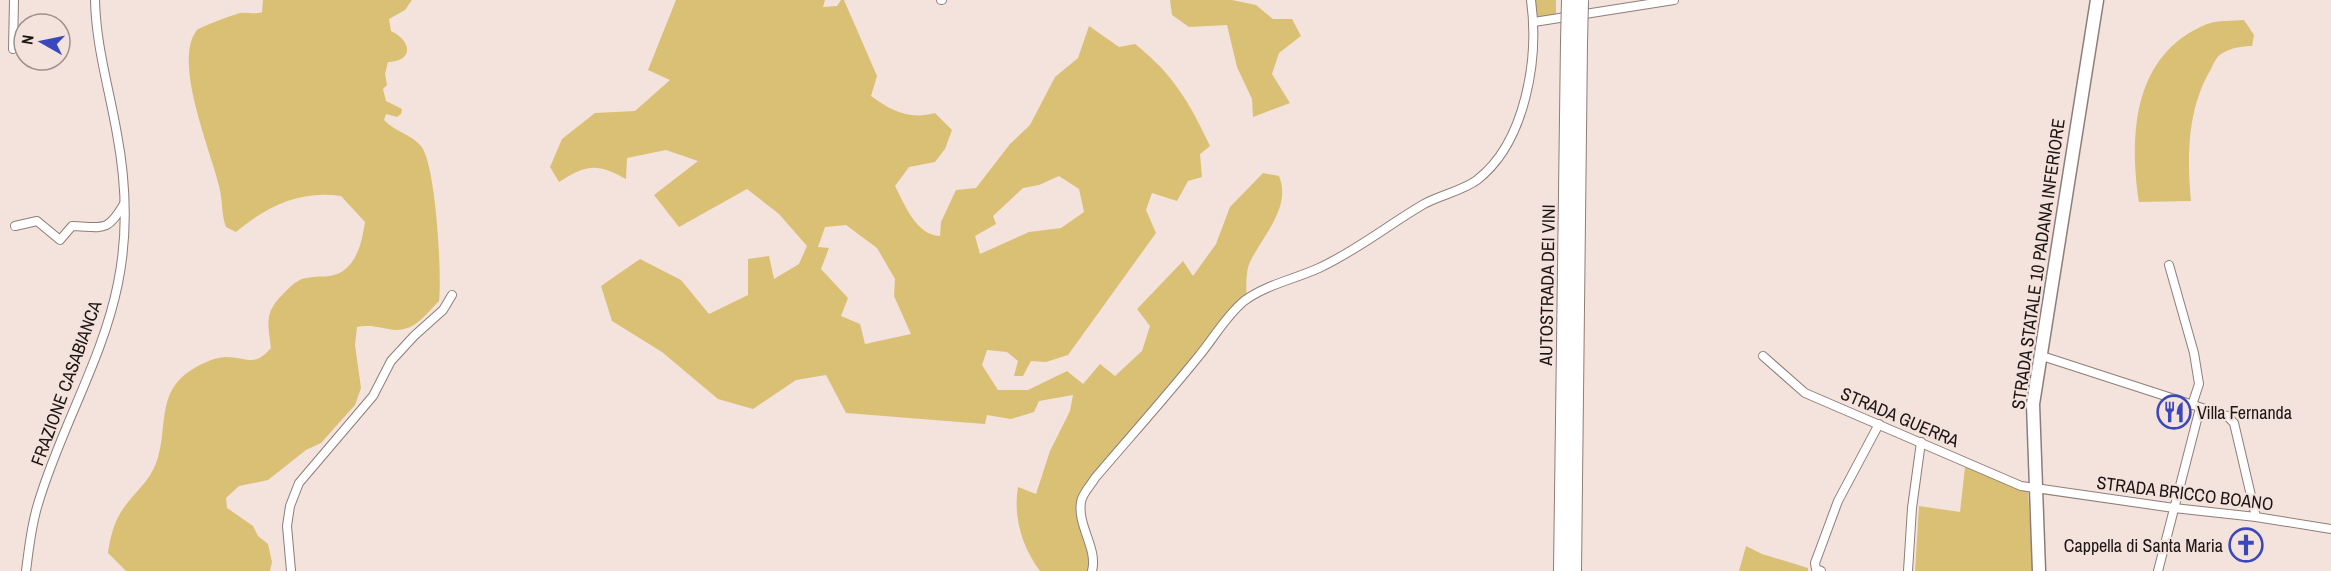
<svg xmlns="http://www.w3.org/2000/svg" width="2331" height="571" font-family="'Archivo Narrow',sans-serif">
<style>
.green{fill:#dac075;fill-rule:evenodd}
.lines{fill:none;stroke-linecap:round;stroke-linejoin:round}
.street-casing{stroke:#8e7e78;stroke-width:10}
.primary-casing{stroke:#8e7e78;stroke-width:15}
.highway-casing{stroke:#8e7e78;stroke-width:16}
.street{stroke:#fff;stroke-width:8}
.primary{stroke:#fff;stroke-width:12}
.highway{stroke:#fff;stroke-width:14}
.highway-bridge-casing{stroke:#8e7e78;stroke-width:16;stroke-linecap:butt}
.highway-bridge{stroke:#fff;stroke-width:14}
.labels{text-anchor:middle;dominant-baseline:central;stroke-width:4.5;stroke-linejoin:round;paint-order:stroke}
.street-label{font-size:18px;fill:#1c1614;stroke:#f4e2dc}
.poi-label{font-size:18px;fill:#1c1614;stroke:#f4e2dc;text-anchor:start}
</style>
<rect width="100%" height="100%" fill="#f4e2dc"/>
<!-- green -->
<g class="green">
<path d="M 263,0 L 412,0 L 405,10 L 389,19 L 391,31 C 412,41 414,61 388,62 L 385,74 L 387,85 L 383,89 L 386,101 L 402,109 L 401,114 L 397,117 L 386,114 L 384,120 C 394,131 412,135 421,146 C 436,164 442,275 439,301 C 427,313 415,331 395,330 C 380,328 372,324 357,327 L 355,345 L 361,388 L 355,405 L 321,443 L 306,450 L 268,480 L 239,486 L 226,498 L 227,508 L 253,526 L 258,536 L 268,544 L 272,562 L 270,571 L 126,571 L 108,553 C 110,537 115,519 125,506 C 138,489 152,479 158,457 C 167,427 158,394 187,373 C 197,366 213,357 226,357 C 247,357 254,368 271,348 C 267,319 265,311 287,290 C 293,284 299,279 306,278 C 319,275 331,279 343,271 C 359,259 362,240 365,222 L 341,196 C 300,190 267,206 236,232 L 226,227 C 221,214 223,200 219,186 C 211,151 172,61 197,30 C 200,27 235,14 240,13 C 248,12 254,15 262,12 Z"/>
<path d="M 676,0 L 825,0 L 823,7 L 837,6 L 841,0 L 844,0 L 877,76 L 871,96 C 891,111 910,120 935,113 L 952,130 L 945,149 L 935,162 L 909,167 L 895,186 C 905,205 916,235 940,236 L 941,222 L 956,190 L 976,188 L 1010,144 L 1030,125 L 1055,77 L 1078,58 L 1089,26 L 1119,47 L 1135,44 C 1174,75 1189,102 1210,146 L 1200,154 L 1202,177 L 1188,181 L 1177,201 L 1152,193 L 1146,210 L 1156,233 L 1068,355 L 1046,362 L 1031,361 L 1023,376 L 1014,376 L 1018,361 L 1007,352 L 987,350 L 982,365 L 998,390 L 1028,390 L 1067,371 L 1083,384 L 1100,364 L 1115,376 L 1142,351 L 1150,326 L 1137,309 L 1183,261 L 1193,276 L 1216,244 L 1230,207 L 1263,173 L 1279,176 C 1292,207 1262,237 1250,262 C 1245,272 1247,288 1246,299 L 1081,500 L 1092,571 L 1040,571 C 1022,547 1013,517 1018,487 L 1036,494 L 1050,451 L 1070,411 L 1073,395 L 1039,401 L 1034,412 L 1011,419 L 987,415 L 985,424 L 846,413 L 826,375 L 796,380 L 753,409 L 718,399 L 662,352 L 612,321 L 601,286 L 640,259 L 681,280 L 709,314 L 748,295 L 748,259 L 769,256 L 774,279 L 799,264 L 807,246 L 779,214 L 747,189 L 679,227 L 654,195 L 698,161 L 666,150 L 627,158 L 626,179 C 597,163 587,164 559,182 L 550,167 L 562,139 L 595,113 L 635,111 L 670,80 L 648,70 ZM 1059,176 L 1079,189 L 1084,212 L 1061,228 L 1029,232 L 980,254 L 975,236 L 996,224 L 993,216 L 1023,188 L 1039,185 ZM 846,225 L 877,248 L 895,279 L 894,296 L 911,334 L 865,344 L 860,324 L 841,316 L 848,298 L 821,269 L 829,248 L 818,247 L 825,227 Z"/>
<path d="M 1170,0 L 1232,0 L 1256,5 L 1273,19 L 1292,19 L 1301,36 L 1279,53 L 1272,74 L 1290,103 L 1253,117 L 1252,99 L 1237,67 L 1227,25 L 1189,27 L 1172,15 Z"/>
<path d="M 1531,0 L 1556,0 L 1556,19 L 1534,22 Z"/>
<path d="M 2244,20 L 2254,35 L 2252,46 C 2242,46 2230,48 2221,54 C 2216,57 2213,65 2211,69 C 2187,109 2187,156 2191,201 L 2139,202 C 2129,134 2133,54 2207,24 C 2218,20 2232,21 2244,20 Z"/>
<path d="M 1965,467 L 2028,491 L 2033,571 L 1915,571 L 1919,506 L 1960,512 Z"/>
<path d="M 1746,546 L 1762,554 L 1808,568 L 1808,571 L 1739,571 Z"/>
</g>
<g class="lines">
<defs>
<g id="street">
<path d="M 941,0 L 942,0"/>
<path d="M 1534,22 L 1674,0"/>
<path d="M 13,49 L 14,0"/>
<path d="M 15,226 L 37,221 L 60,240 L 72,226 C 103,227 107,233 124,204"/>
<path d="M 2169,265 L 2194,353 L 2199,384 L 2192,405"/>
<path d="M 2039,355 L 2227,416 L 2234,423 L 2256,517"/>
<path d="M 1763,356 L 1805,393 L 2021,486 L 2174,508 L 2256,517 L 2331,529"/>
<path d="M 26,571 C 29,548 31,526 38,504 C 60,429 103,359 118,283 C 128,234 126,182 117,134 C 109,88 96,46 95,0"/>
<path d="M 291,571 L 287,526 L 290,506 L 299,483 L 373,396 L 391,361 L 414,336 L 443,310 L 452,295"/>
<path d="M 1092,571 C 1098,548 1077,526 1081,502 C 1082,494 1091,485 1095,478 C 1129,438 1165,398 1198,357 C 1214,338 1225,317 1244,301 C 1265,285 1295,279 1319,268 C 1356,251 1388,225 1424,204 C 1440,195 1462,191 1477,180 C 1526,142 1539,58 1531,0"/>
<path d="M 1821,571 L 1816,569 L 1815,563 L 1838,501 L 1879,424"/>
<path d="M 1908,571 L 1912,508 L 1921,442"/>
<path d="M 2158,571 L 2200,408"/>
</g>
<path id="primary" d="M 2039,571 L 2033,404 L 2097,0"/>
<g id="highway">
<path d="M 1561,571 L 1568,42"/>
<path d="M 1574,571 L 1580,43"/>
</g>
</defs>
<!-- street casing -->
<use href="#street" class="street-casing"/>
<!-- primary casing -->
<use href="#primary" class="primary-casing"/>
<!-- highway casing -->
<use href="#highway" class="highway-casing"/>
<!-- street -->
<use href="#street" class="street"/>
<!-- primary -->
<use href="#primary" class="primary"/>
<!-- highway -->
<use href="#highway" class="highway"/>
<defs>
<g id="highway-bridge">
<path d="M 1568,42 L 1569,0"/>
<path d="M 1580,43 L 1581,0"/>
</g>
</defs>
<!-- highway-bridge casing -->
<use href="#highway-bridge" class="highway-bridge-casing"/>
<!-- highway-bridge -->
<use href="#highway-bridge" class="highway-bridge"/>
</g>
<!-- icons -->
<defs>
<symbol id="restaurant-ring" viewBox="-11 -11 22 22"><circle r="9.5" fill="#f4e2dc" stroke="#3a48bb" stroke-width="1.5"/><path d="M-5-6h1v4h1v-4h1v4h1v-4h1v5L-1.5 .5V6h-2V.5L-5-1ZM5-6V6H3V1.5H1.5Q1.5-4 5-6Z" fill="#3a48bb"/></symbol>
<symbol id="church-ring" viewBox="-11 -11 22 22"><circle r="9.5" fill="#f4e2dc" stroke="#3a48bb" stroke-width="1.5"/><path d="M-1.2-6h2.4v3.5h3.3v2.4h-3.3V6h-2.4V-.1h-3.3v-2.4h3.3Z" fill="#3a48bb"/></symbol>
</defs>
<g fill-rule="evenodd">
<use href="#restaurant-ring" x="2155" y="393" width="38" height="38"/>
<use href="#church-ring" x="2227" y="526" width="38" height="38"/>
</g>
<g class="labels">
<!-- street labels -->
<g class="street-label">
<text transform="translate(2038 264) rotate(-82)">STRADA STATALE 10 PADANA INFERIORE</text>
<text transform="translate(1547 285) rotate(-89)">AUTOSTRADA DEI VINI</text>
<text transform="translate(66 383) rotate(-70)">FRAZIONE CASABIANCA</text>
<text transform="translate(1900 417) rotate(23)">STRADA GUERRA</text>
<text transform="translate(2185 493) rotate(7)">STRADA BRICCO BOANO</text>
</g>
<!-- poi labels -->
<g class="poi-label">
<text x="2197" y="412">Villa Fernanda</text>
<text x="2223" y="545" text-anchor="end">Cappella di Santa Maria</text>
</g>
</g>
<!-- north arrow -->
<g transform="translate(42 42) rotate(279)"><circle r="28" fill="#f4e2dc" stroke="#9e908c" stroke-width="1.5"/>
<path d="M0-4.5L10 22L0 15L-10 22Z" fill="#3a48bb"/>
<text y="-9" font-size="16" font-weight="bold" text-anchor="middle" fill="#1c1614">N</text>
</g>
</svg>
